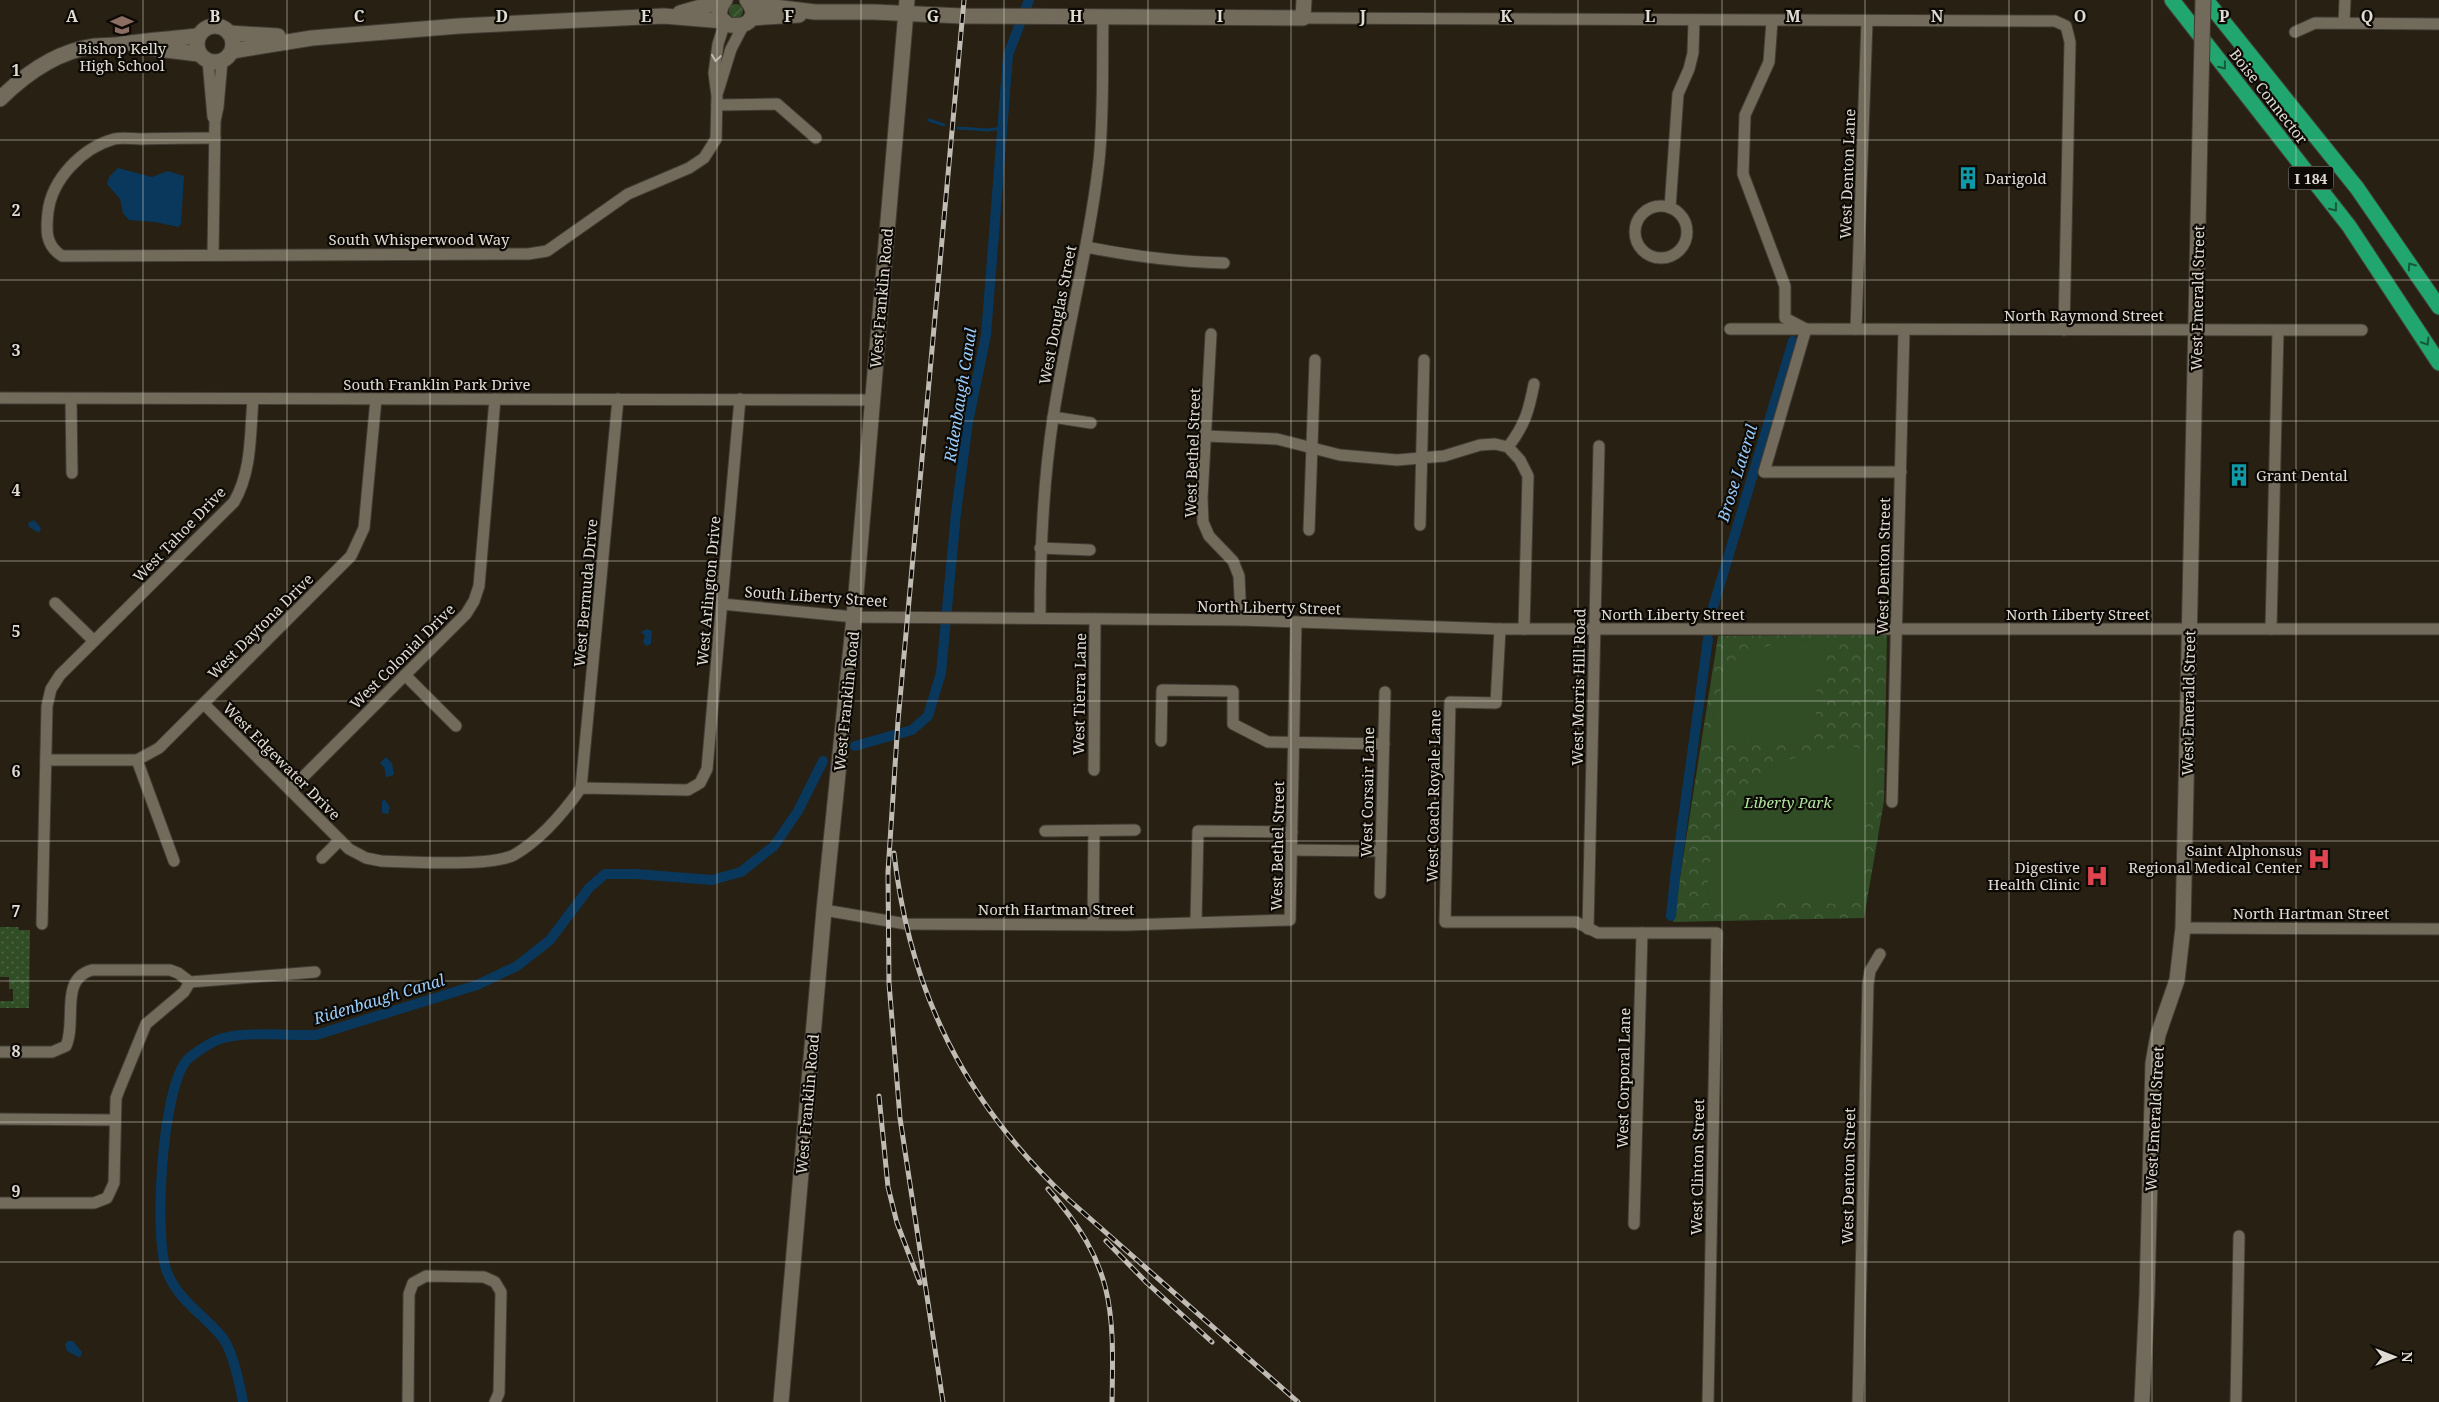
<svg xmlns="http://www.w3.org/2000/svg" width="2439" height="1402" font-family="'Noto Serif',serif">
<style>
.grass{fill:url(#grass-dots)}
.park{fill:url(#park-crowns)}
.garden{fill:url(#garden-furrows)}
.pitch{fill:#304d26}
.water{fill:#09385c}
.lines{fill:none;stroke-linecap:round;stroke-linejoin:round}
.stream{stroke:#09385c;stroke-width:3}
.canal{stroke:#09385c;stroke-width:10}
.street-casing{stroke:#423c34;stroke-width:13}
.secondary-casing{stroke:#423c34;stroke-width:17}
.highway-casing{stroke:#423c34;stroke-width:17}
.street{stroke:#726a5b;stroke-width:11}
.secondary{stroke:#726a5b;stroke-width:15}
.highway{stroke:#20a66e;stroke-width:15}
.rail-casing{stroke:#c1bcb3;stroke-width:5}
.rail{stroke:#0d0a05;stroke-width:3;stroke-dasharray:9;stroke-linecap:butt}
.secondary-bridge-casing{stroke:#423c34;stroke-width:17;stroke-linecap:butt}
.secondary-bridge{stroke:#726a5b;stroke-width:15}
.oneway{stroke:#bfb9af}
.oneway2{stroke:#16583a}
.grid{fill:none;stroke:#e0dbd3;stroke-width:1;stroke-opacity:0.55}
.labels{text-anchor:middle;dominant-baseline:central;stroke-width:4.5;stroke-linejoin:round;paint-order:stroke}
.shield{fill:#0d0a05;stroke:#a19c95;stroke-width:1}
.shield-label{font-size:14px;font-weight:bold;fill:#e0dbd3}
.poi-label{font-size:15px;fill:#e0dbd3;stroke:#0d0a05;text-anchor:start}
.street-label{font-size:15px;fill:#e0dbd3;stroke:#0d0a05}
.park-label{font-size:15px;font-style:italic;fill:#aee39d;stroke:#0d0a05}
.water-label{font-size:16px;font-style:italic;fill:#99cdfe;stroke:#0d0a05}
.grid-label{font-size:16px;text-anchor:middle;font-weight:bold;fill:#e0dbd3;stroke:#0d0a05;stroke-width:4.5;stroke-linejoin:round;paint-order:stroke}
</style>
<defs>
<pattern id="grass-dots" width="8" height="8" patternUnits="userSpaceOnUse" patternTransform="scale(1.25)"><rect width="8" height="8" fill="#304d26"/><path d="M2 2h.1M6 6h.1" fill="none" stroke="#4e6645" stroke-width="1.8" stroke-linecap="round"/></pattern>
<pattern id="park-crowns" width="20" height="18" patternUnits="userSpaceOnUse" patternTransform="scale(1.25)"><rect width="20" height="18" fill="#304d26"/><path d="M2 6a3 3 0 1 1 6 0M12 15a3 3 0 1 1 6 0" fill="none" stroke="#4e6645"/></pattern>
<pattern id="garden-furrows" width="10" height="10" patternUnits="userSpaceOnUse" patternTransform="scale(1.25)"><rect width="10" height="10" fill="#304d26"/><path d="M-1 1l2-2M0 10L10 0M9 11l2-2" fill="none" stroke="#4e6645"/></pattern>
</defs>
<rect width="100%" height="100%" fill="#272013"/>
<!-- grass -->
<path class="grass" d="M 0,927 L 18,927 L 19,930 L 30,930 L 29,1008 L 0,1008 L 0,1001 L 13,1001 L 13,989 L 9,989 L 9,977 L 0,977 Z"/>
<!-- park -->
<path class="park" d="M 1887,634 L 1884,801 L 1864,918 L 1673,922 L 1718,636 Z"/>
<!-- garden -->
<circle class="garden" cx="736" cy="11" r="7"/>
<!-- pitch -->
<g class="pitch">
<path d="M 1794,639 L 1826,645 L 1824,677 L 1817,677 L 1815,735 L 1805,744 L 1746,738 L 1745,746 L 1711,743 C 1712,685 1733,650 1794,639 Z"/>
<path d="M 1850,746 L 1878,752 L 1875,802 L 1866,803 L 1864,890 L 1850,904 L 1763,902 L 1760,908 L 1709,907 C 1700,810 1755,754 1850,746 Z"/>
</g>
<!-- water -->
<g class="water">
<path d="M 118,168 L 152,177 L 168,171 L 184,176 L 181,224 L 178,227 L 155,222 L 129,220 L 123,213 L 120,199 L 107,184 L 109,177 Z"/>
<path d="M 34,520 L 41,528 L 39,533 L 29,527 L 28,523 Z"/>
<path d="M 647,629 L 652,631 L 651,644 L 646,646 L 643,642 L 645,636 L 641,632 Z"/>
<path d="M 386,757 L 392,763 L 394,775 L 386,777 L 384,767 L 380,763 Z"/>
<path d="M 385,800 L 390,807 L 388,814 L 382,813 L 382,801 Z"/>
<path d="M 68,1341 L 73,1341 L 82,1352 L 80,1358 L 67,1351 L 65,1344 Z"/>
</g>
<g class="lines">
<!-- stream -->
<g class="stream">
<path d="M 929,120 L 944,125"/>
<path d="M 958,128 L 988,130 L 1003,128"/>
</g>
<!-- canal -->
<g class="canal">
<path d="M 1711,614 L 1793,341"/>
<path d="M 855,746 L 912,730 L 928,716 L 941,673 L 956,513 L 968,422 L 986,335 L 1008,55 L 1029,0"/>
<path d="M 1671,916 L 1675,877 L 1708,639"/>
<path d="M 243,1402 C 240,1386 233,1350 222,1337 C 204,1315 178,1300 167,1272 C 153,1236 162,1088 187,1060 C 193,1054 207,1045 215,1041 C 240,1030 288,1036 316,1035 L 477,985 L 517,966 L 550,940 L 589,888 L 605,874 L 636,874 L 712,880 L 741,872 L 774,846 L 798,811 L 823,761"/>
</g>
<defs>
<g id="street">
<path d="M 1303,18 L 2055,21 L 2066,26 L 2070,42 L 2064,330"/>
<path d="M 1772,21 L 1769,62 L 1745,115 L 1743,174 L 1785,286 L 1785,318 L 1806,329 L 1764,472 L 1901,472"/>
<path d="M 2344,23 L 2345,0"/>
<path d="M 2295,32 L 2315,23 L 2439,24"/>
<path d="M 208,61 L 213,117"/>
<path d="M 718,91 L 731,49 L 743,26"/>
<path d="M 717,105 L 777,104 L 816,138"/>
<path d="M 215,138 C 190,138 166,138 141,139 C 133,139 122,137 114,139 C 82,148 52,179 48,212 C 46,230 45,245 62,256 L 528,254 L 547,251 L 628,194 L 689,168 L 704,158 L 716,139 L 717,96 L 714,73 L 718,44 L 725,22"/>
<circle cx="1661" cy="232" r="26"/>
<path d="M 1670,208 L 1678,94 L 1689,69 L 1693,53 L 1694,20"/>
<path d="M 1086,247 C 1131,256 1177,262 1224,263"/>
<path d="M 213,255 L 215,121 L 218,107 L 222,61"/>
<path d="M 1730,329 L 2362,330"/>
<path d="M 1856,329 L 1867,21"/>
<path d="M 1211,334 L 1202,498 L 1203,522 L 1209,536 L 1233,561 L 1239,576 L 1241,620"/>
<path d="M 0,398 L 873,400"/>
<path d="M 71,399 L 72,473"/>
<path d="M 1053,417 L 1091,423"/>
<path d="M 1206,436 L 1277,439 L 1340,455 L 1397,460 L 1444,456 L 1480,445 L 1495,444 L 1508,447 L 1520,460 L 1528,476 L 1524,629"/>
<path d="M 1508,447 C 1525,425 1529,410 1534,384"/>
<path d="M 1420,525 L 1424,360"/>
<path d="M 1309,530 L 1315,360"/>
<path d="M 1040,548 L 1090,550"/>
<path d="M 55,603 L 94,641"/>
<path d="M 722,604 L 854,617 L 1241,620 L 1500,629 L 2439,629"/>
<path d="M 1040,618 C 1040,551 1043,485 1053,418 C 1066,332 1089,248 1099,161 C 1104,113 1102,65 1103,17"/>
<path d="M 1500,629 L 1496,703 L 1450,702 L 1445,922 L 1576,922 L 1598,933 L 1717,933 L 1708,1402"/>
<path d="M 2271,629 L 2278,331"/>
<path d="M 405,675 L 456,726"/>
<path d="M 204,704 L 349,849 L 366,858 L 381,861 C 410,862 490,867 514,855 C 540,840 564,812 581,788 L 688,790 L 700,783 L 707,769 L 740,399"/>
<path d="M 1161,741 L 1162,690 L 1233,691 L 1233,724 L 1268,742 L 1384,744"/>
<path d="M 46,760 L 137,760 L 159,748 L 351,556 L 364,528 L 376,399"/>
<path d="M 137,760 L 174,861"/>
<path d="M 1094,770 L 1095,619"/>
<path d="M 581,788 L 618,399"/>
<path d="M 290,790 L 466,614 L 474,601 L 479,586 L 495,399"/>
<path d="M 1892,802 L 1904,330"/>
<path d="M 1045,831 L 1135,830"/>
<path d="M 1292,850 L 1381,851"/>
<path d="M 322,858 L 340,840"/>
<path d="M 1380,893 L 1385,692"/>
<path d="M 824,910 L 906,924 L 1126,925 L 1290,920 L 1296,622"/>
<path d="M 1196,922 L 1198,831 L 1292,832"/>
<path d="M 42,924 L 47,706 L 51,689 L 60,675 L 234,502 C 252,471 250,434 253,399"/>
<path d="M 1093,924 L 1094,831"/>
<path d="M 2183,928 L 2439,929"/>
<path d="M 1588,929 L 1599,446"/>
<path d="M 0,1052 L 52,1052 L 66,1046 C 77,1021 59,979 92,970 L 170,970 L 178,973 L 190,982 L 315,972"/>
<path d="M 0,1119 L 115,1120"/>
<path d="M 0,1203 L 94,1203 L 107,1198 L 114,1183 L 116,1098 L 119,1090 L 146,1024 L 184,992 L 190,982"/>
<path d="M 1634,1224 L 1642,933"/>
<path d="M 408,1402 L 409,1294 L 413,1283 L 426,1276 L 484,1277 L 495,1282 L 501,1292 L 499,1393 L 495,1402"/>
<path d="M 1858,1402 L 1868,984 L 1870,971 L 1880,954"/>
<path d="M 2236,1402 L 2239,1236"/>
</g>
<g id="secondary">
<path d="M 725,0 C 700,35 773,33 747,0"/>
<path d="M 750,4 L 815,12 L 874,12 L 962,16 L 1303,18 L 1304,0"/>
<path d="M 680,13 L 725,0"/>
<path d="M 751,18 L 799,15"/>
<circle cx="215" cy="44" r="18"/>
<path d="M 229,33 L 278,36"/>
<path d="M 149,48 L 199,54"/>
<path d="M 232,51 L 312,38 L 459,26 L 664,16 L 724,21"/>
<path d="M 0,99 C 26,73 58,51 95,46 C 104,45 113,46 122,44 C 147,40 172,39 198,36"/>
<path d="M 781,1402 L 824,910 L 854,617 L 907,0"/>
<path d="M 2142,1402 L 2147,1294 L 2153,1063 L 2158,1035 L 2177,980 L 2183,928 L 2201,85"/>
</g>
<g id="highway">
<path d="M 2172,0 L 2349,226 L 2439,363"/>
<path d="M 2206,0 L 2357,188 L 2439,307"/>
</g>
</defs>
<!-- street casing -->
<use href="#street" class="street-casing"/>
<!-- secondary casing -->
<use href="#secondary" class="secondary-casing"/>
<!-- highway casing -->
<use href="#highway" class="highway-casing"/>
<!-- street -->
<use href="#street" class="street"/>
<!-- secondary -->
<use href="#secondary" class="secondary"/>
<!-- highway -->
<use href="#highway" class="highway"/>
<defs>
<g id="rail">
<path d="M 894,853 C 910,994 966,1104 1069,1200 L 1298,1402"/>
<path d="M 879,1096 L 888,1187 L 897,1223 L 920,1283"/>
<path d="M 1048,1189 C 1114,1265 1114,1306 1112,1402"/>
<path d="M 1106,1241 L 1147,1283 L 1212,1342"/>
<path d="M 943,1402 L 900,1118 L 889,983 L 888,872 L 898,721 L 964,0"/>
</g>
</defs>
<!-- rail casing -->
<use href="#rail" class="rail-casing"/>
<!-- rail -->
<use href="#rail" class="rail"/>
<defs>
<path id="secondary-bridge" d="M 2201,85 L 2203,0"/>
</defs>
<!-- secondary-bridge casing -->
<use href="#secondary-bridge" class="secondary-bridge-casing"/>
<!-- secondary-bridge -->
<use href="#secondary-bridge" class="secondary-bridge"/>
</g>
<!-- one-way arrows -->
<defs><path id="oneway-chevron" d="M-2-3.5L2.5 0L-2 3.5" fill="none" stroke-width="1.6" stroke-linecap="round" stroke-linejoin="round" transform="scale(1.25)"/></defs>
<use class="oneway" href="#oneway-chevron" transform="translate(716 58) rotate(98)"/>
<g class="oneway2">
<use href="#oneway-chevron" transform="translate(2223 66) rotate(52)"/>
<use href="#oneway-chevron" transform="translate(2334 208) rotate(52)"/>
<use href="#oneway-chevron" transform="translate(2411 266) rotate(-125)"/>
<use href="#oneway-chevron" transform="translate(2426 342) rotate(58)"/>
</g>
<!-- grid -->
<path class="grid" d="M 143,0 L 143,1402M 287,0 L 287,1402M 430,0 L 430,1402M 574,0 L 574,1402M 717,0 L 717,1402M 861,0 L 861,1402M 1004,0 L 1004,1402M 1148,0 L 1148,1402M 1291,0 L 1291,1402M 1435,0 L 1435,1402M 1578,0 L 1578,1402M 1722,0 L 1722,1402M 1865,0 L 1865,1402M 2009,0 L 2009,1402M 2152,0 L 2152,1402M 2296,0 L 2296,1402M 0,140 L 2439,140M 0,280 L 2439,280M 0,421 L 2439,421M 0,561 L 2439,561M 0,701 L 2439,701M 0,841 L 2439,841M 0,981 L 2439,981M 0,1122 L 2439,1122M 0,1262 L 2439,1262"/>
<!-- icons -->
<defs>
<symbol id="school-bare" viewBox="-9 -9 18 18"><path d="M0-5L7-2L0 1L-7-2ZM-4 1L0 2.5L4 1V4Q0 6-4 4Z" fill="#8d6e63" stroke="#0d0a05" stroke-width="2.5" paint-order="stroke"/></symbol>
<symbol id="building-bare" viewBox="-9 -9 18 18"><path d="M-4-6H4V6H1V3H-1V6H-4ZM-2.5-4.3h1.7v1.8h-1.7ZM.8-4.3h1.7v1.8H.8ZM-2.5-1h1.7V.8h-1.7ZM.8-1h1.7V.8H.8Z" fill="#0f9aa8" stroke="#0d0a05" stroke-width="2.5" paint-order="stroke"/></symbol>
<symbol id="hospital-bare" viewBox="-9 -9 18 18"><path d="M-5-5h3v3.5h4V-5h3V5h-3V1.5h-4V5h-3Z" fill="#e0444e" stroke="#0d0a05" stroke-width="2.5" paint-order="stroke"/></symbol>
</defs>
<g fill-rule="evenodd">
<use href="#school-bare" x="106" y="9" width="32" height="32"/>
<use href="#building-bare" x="1952" y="162" width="32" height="32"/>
<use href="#building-bare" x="2223" y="459" width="32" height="32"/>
<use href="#hospital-bare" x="2303" y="843" width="32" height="32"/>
<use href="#hospital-bare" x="2081" y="860" width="32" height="32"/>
</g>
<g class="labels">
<!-- shield labels -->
<rect class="shield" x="2288.5" y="166.5" width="45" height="23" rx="4"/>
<g class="shield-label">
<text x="2311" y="178">I 184</text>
</g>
<!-- poi labels -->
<g class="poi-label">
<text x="122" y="48" text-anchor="middle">Bishop Kelly<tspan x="122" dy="17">High School</tspan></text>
<text x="1985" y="178">Darigold</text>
<text x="2256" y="475">Grant Dental</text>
<text x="2302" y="850" text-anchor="end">Saint Alphonsus<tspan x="2302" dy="17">Regional Medical Center</tspan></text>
<text x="2080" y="867" text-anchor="end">Digestive<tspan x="2080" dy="17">Health Clinic</tspan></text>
</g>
<!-- street labels -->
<g class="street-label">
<text transform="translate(2269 96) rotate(52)">Boise Connector</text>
<text transform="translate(1847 174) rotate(-88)">West Denton Lane</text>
<text x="419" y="239">South Whisperwood Way</text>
<text transform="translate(881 298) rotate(-85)">West Franklin Road</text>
<text transform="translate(2197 298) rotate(-89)">West Emerald Street</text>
<text transform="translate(1057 315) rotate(-79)">West Douglas Street</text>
<text x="2084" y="315">North Raymond Street</text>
<text x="437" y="384">South Franklin Park Drive</text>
<text transform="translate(1192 453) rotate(-88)">West Bethel Street</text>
<text transform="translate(179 534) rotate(-46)">West Tahoe Drive</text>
<text transform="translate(1883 566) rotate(-89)">West Denton Street</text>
<text transform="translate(708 591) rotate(-85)">West Arlington Drive</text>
<text transform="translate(585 593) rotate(-85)">West Bermuda Drive</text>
<text transform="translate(816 596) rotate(4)">South Liberty Street</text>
<text transform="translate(1269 607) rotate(1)">North Liberty Street</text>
<text x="1673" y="614">North Liberty Street</text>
<text x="2078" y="614">North Liberty Street</text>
<text transform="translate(260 626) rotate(-45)">West Daytona Drive</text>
<text transform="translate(402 656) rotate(-45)">West Colonial Drive</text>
<text transform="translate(1578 687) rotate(-89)">West Morris Hill Road</text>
<text transform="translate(1079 694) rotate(-89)">West Tierra Lane</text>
<text transform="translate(846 701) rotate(-84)">West Franklin Road</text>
<text transform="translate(2188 703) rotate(-89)">West Emerald Street</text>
<text transform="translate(282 761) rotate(45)">West Edgewater Drive</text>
<text transform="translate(1367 792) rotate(-89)">West Corsair Lane</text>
<text transform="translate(1433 796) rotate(-89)">West Coach Royale Lane</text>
<text transform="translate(1277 846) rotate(-89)">West Bethel Street</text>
<text x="1056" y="909">North Hartman Street</text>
<text x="2311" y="913">North Hartman Street</text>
<text transform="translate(1623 1078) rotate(-89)">West Corporal Lane</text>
<text transform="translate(807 1104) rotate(-85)">West Franklin Road</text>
<text transform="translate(2154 1119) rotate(-87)">West Emerald Street</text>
<text transform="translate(1697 1167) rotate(-89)">West Clinton Street</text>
<text transform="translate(1848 1176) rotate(-89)">West Denton Street</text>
</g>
<!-- park labels -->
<g class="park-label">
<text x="1788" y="802">Liberty Park</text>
</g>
<!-- water labels -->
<g class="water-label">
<text transform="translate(960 395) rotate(-81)">Ridenbaugh Canal</text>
<text transform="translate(1737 473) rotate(-73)">Brose Lateral</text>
<text transform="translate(379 999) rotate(-17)">Ridenbaugh Canal</text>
</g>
</g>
<g class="grid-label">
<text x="72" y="22">A</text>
<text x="215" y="22">B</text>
<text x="359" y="22">C</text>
<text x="502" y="22">D</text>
<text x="646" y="22">E</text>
<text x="789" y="22">F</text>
<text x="933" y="22">G</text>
<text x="1076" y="22">H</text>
<text x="1220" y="22">I</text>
<text x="1363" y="22">J</text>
<text x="1506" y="22">K</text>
<text x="1650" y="22">L</text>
<text x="1793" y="22">M</text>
<text x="1937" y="22">N</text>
<text x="2080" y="22">O</text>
<text x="2224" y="22">P</text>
<text x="2367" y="22">Q</text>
<text x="16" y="76">1</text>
<text x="16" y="216">2</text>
<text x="16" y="356">3</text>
<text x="16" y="496">4</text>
<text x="16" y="637">5</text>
<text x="16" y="777">6</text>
<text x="16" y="917">7</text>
<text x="16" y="1057">8</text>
<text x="16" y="1197">9</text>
</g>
<!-- north arrow -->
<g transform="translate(2394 1357) rotate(90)" stroke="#0d0a05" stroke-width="4" paint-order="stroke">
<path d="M0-4L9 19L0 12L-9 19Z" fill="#e0dbd3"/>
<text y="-8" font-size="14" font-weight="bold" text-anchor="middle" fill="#e0dbd3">N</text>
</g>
</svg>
